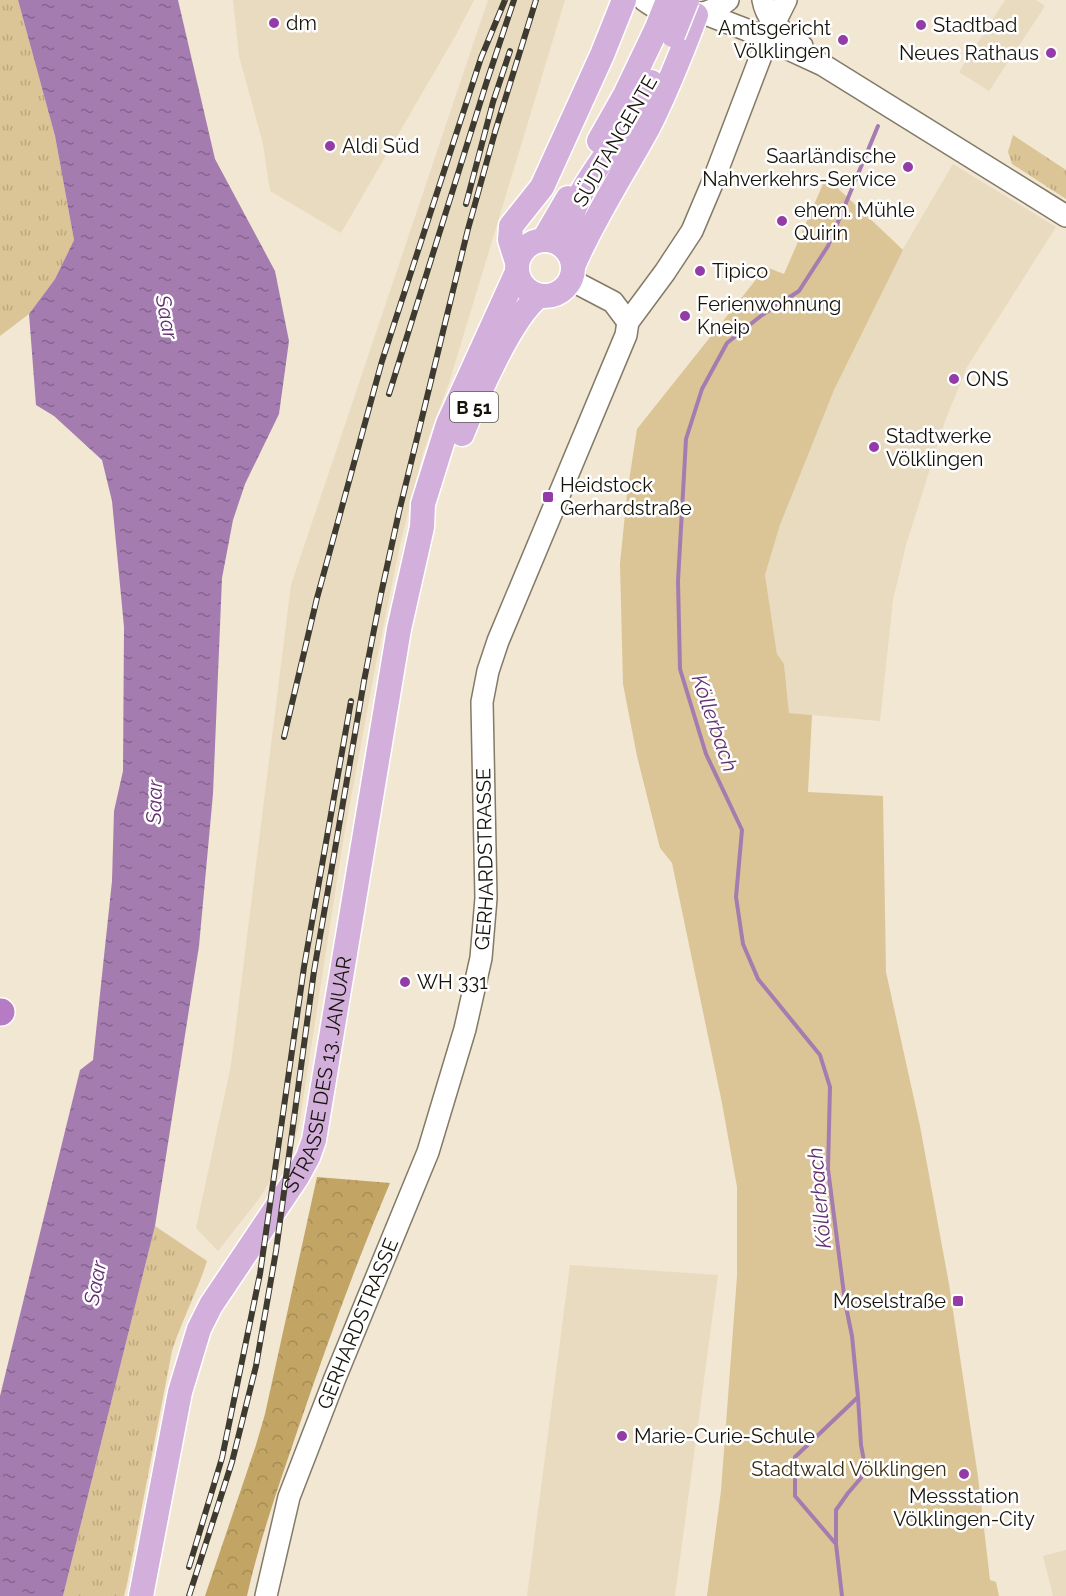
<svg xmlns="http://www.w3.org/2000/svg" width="1066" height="1596" font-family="Raleway,sans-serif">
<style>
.built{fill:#e8dbbf}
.grass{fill:url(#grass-tufts)}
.forest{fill:url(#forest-crowns)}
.park{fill:#dbc596}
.water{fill:url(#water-ripples)}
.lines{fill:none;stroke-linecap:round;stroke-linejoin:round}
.stream{stroke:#a57cb0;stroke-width:4}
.secondary-casing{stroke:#837a67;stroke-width:24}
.primary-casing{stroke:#fff;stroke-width:27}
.highway-casing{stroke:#fff;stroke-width:30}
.secondary{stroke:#fff;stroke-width:21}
.primary{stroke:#d3b0dc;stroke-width:24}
.highway{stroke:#b57bc4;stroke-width:27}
.rail-casing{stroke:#3e3a30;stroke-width:6}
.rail{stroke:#fff;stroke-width:4;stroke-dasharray:11;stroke-linecap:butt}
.primary-bridge-casing{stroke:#fff;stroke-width:27;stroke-linecap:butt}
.primary-bridge{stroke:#d3b0dc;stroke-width:24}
.poi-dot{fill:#933ca8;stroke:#fff;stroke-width:2}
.labels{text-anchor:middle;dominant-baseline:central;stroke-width:5;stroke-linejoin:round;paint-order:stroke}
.shield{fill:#fff;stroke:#5c5a54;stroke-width:1.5}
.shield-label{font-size:18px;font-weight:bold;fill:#16130b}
.poi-label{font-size:20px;fill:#16130b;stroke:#fff;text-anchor:start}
.street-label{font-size:20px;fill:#16130b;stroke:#fff}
.park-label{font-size:20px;fill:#3b2e11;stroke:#fff}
.water-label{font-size:21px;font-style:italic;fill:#632f71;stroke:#fff}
</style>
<defs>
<pattern id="grass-tufts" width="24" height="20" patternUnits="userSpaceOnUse" patternTransform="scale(1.5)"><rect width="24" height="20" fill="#dbc596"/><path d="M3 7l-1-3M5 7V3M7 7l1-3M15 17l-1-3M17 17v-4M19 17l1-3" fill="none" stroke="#bba880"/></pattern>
<pattern id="forest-crowns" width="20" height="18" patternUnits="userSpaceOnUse" patternTransform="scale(1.5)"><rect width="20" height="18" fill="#c2a565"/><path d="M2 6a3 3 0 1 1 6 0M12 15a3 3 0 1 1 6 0" fill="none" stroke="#a68d56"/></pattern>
<pattern id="water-ripples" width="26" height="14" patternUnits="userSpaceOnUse" patternTransform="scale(1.5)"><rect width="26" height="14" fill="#a57cb0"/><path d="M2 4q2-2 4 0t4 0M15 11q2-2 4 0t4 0" fill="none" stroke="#85648d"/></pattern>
</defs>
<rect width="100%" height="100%" fill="#f1e7d2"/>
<!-- built -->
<g class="built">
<path d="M 233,0 L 474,0 L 457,33 L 341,233 L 270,191 L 263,144 L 239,56 Z"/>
<path d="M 488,0 L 565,0 L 449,383 L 423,453 L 400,545 L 377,658 L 343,841 L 299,1126 L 293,1146 L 258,1200 L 218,1251 L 196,1228 L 231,1065 L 291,585 Z"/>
<path d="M 1005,0 L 1036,0 L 1045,6 L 989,91 L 959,72 Z"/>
<path d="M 953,164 L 1056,227 L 967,367 L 945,421 L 906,545 L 893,600 L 880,721 L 789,713 L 784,664 L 777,654 L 765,575 L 780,525 L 834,390 L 900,254 Z"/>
<path d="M 570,1265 L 718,1275 L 675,1596 L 527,1596 Z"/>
<path d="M 1066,1550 L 1066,1596 L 1053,1596 L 1043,1556 Z"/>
</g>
<!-- grass -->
<g class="grass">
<path d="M 0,0 L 18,0 L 55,136 L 74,240 L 55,279 L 29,314 L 0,336 Z"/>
<path d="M 1013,135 L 1066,170 L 1066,199 L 1012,164 L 1008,152 Z"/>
<path d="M 155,1226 L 207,1261 C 197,1292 182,1320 172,1351 L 127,1584 L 124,1596 L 63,1596 Z"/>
</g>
<!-- forest -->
<path class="forest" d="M 317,1177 L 390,1183 C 356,1263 327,1344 299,1426 C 280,1482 260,1538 247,1596 L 205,1596 L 256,1445 L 265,1414 Z"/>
<!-- park -->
<path class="park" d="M 826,177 L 903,250 L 834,390 L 780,525 L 765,575 L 777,654 L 784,664 L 789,713 L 812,715 L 808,792 L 883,796 L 886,972 L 920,1126 L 949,1284 L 978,1477 L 990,1580 L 996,1582 L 999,1596 L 707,1596 L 721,1491 L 737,1276 L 737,1187 L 722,1103 L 672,863 L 660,848 L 637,756 L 623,684 L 620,564 L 627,494 L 637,429 L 766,267 L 784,274 Z"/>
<!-- water -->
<path class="water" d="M 18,0 L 178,0 L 215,159 L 275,271 L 289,341 L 279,414 L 245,484 L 233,520 L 222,578 L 213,794 L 199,946 L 155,1226 L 63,1596 L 0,1596 L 0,1396 L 80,1070 L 93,1060 L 112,881 L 114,811 L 123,771 L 124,627 L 112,501 L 102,460 L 54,416 L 36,405 L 29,314 L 55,279 L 74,240 L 55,136 Z"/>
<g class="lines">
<!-- stream -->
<g class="stream">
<path d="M 836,1543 L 836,1510 L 848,1493 L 861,1478 L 864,1461 L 861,1445 L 858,1397"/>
<path d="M 842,1596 L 836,1544 L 795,1496 L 795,1457 L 858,1397 L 852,1336 L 845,1302 L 828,1169 L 830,1087 L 820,1055 L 758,979 L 743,944 L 736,897 L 742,830 L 706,754 L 680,669 L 678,581 L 686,439 L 702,389 L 727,343 L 762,315 L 799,291 L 828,246 L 878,126"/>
</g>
<defs>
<g id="secondary">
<path d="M 644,0 C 670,20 702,21 728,0"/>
<path d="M 763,0 C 767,23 785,33 802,46"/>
<path d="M 703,13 L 747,30 L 823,65 L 1066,216"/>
<path d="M 774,24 L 786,0"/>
<path d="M 571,280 L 613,302 L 628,322"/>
<path id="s1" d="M 266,1596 L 289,1497 L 335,1378 L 428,1152 L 465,1029 L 481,958 L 486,898 L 482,702 L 488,671 L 498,641 L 626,335 L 628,322 L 665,272 L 692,231 L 714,179 L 767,40"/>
</g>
<g id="primary">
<path d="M 599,141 L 625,95 L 657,28"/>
<path d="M 544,239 L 568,198"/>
<circle cx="545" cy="268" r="28"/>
<path d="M 569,252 C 561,199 611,154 636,112 C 642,102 646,92 651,82"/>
<path d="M 517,262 L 510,240 L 511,226 L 542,187 L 602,55 L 624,0"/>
<path d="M 574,264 C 595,216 624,172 649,126 C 667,90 682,52 696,15"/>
<path d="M 462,434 C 476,399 511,317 539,296"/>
<path id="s2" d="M 141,1596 L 180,1392 L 199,1329 L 211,1305 L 297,1177 L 308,1157 L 314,1140 L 399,629 L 422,527 L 423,504 L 448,424 L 517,272"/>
</g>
<path id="highway" d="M 0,1012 L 1,1012"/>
</defs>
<!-- secondary casing -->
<use href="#secondary" class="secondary-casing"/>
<!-- primary casing -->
<use href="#primary" class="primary-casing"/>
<!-- highway casing -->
<use href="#highway" class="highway-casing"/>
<!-- secondary -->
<use href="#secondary" class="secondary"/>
<!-- primary -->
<use href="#primary" class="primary"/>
<!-- highway -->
<use href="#highway" class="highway"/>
<defs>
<g id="rail">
<path d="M 466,204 L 493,102 L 510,51"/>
<path d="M 389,394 L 486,84 L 514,0"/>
<path d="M 284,737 L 317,598 L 382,361 L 481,58 L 505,0"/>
<path d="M 189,1567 L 222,1458 L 260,1274 L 304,967 L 351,701"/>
<path d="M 189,1596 L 232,1462 L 256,1366 L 276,1251 L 314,971 L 364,681 L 381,594 L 399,512 L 468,229 L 495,132 L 536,0"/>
</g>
</defs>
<!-- rail casing -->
<use href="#rail" class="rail-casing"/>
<!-- rail -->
<use href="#rail" class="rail"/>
<defs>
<g id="primary-bridge">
<path d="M 657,28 L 668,0"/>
<path d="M 673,35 L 687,0"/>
</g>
</defs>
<!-- primary-bridge casing -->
<use href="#primary-bridge" class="primary-bridge-casing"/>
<!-- primary-bridge -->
<use href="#primary-bridge" class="primary-bridge"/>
</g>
<!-- markers -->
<g class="poi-dot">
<circle cx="274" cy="23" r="6"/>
<circle cx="921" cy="25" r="6"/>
<circle cx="843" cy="40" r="6"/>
<circle cx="1051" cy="53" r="6"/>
<circle cx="330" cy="146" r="6"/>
<circle cx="908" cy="167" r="6"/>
<circle cx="782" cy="221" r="6"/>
<circle cx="700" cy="271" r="6"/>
<circle cx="685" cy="316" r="6"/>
<circle cx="954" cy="379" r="6"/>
<circle cx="874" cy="447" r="6"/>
<rect x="542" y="491" width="12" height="12" rx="3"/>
<circle cx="405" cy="982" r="6"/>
<rect x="952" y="1295" width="12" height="12" rx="3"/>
<circle cx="622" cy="1436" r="6"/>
<circle cx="964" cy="1474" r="6"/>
</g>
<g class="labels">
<!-- shield labels -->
<rect class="shield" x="450" y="392" width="48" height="30" rx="4.5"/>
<g class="shield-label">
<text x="474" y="407">B 51</text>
</g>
<!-- poi labels -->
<g class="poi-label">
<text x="286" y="23">dm</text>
<text x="933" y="25">Stadtbad</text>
<text x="831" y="28" text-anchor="end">Amtsgericht<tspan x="831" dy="23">Völklingen</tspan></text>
<text x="1039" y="53" text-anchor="end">Neues Rathaus</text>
<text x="342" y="146">Aldi Süd</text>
<text x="896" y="156" text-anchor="end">Saarländische<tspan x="896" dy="23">Nahverkehrs-Service</tspan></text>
<text x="794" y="210">ehem. Mühle<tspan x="794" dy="23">Quirin</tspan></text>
<text x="712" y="271">Tipico</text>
<text x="697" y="304">Ferienwohnung<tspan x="697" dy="23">Kneip</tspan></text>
<text x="966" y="379">ONS</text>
<text x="886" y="436">Stadtwerke<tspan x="886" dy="23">Völklingen</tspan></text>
<text x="560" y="485">Heidstock<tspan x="560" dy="23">Gerhardstraße</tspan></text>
<text x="417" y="982">WH 331</text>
<text x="946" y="1301" text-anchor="end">Moselstraße</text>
<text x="634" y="1436">Marie-Curie-Schule</text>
<text x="964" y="1496" text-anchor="middle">Messstation<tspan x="964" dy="23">Völklingen-City</tspan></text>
</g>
<!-- street labels -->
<g class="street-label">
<text transform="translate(615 141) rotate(-60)">SÜDTANGENTE</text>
<text stroke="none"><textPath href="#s1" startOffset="774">GERHARDSTRASSE</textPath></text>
<text stroke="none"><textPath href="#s2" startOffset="560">STRASSE DES 13. JANUAR</textPath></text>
<text stroke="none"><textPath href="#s1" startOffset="288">GERHARDSTRASSE</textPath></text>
</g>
<!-- park labels -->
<g class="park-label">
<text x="849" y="1469">Stadtwald Völklingen</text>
</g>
<!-- water labels -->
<g class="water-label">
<text transform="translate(167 317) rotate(79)">Saar</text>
<text transform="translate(715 723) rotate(71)">Köllerbach</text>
<text transform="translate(154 802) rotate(-88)">Saar</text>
<text transform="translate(819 1198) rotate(-95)">Köllerbach</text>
<text transform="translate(95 1283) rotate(-79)">Saar</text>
</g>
</g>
</svg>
